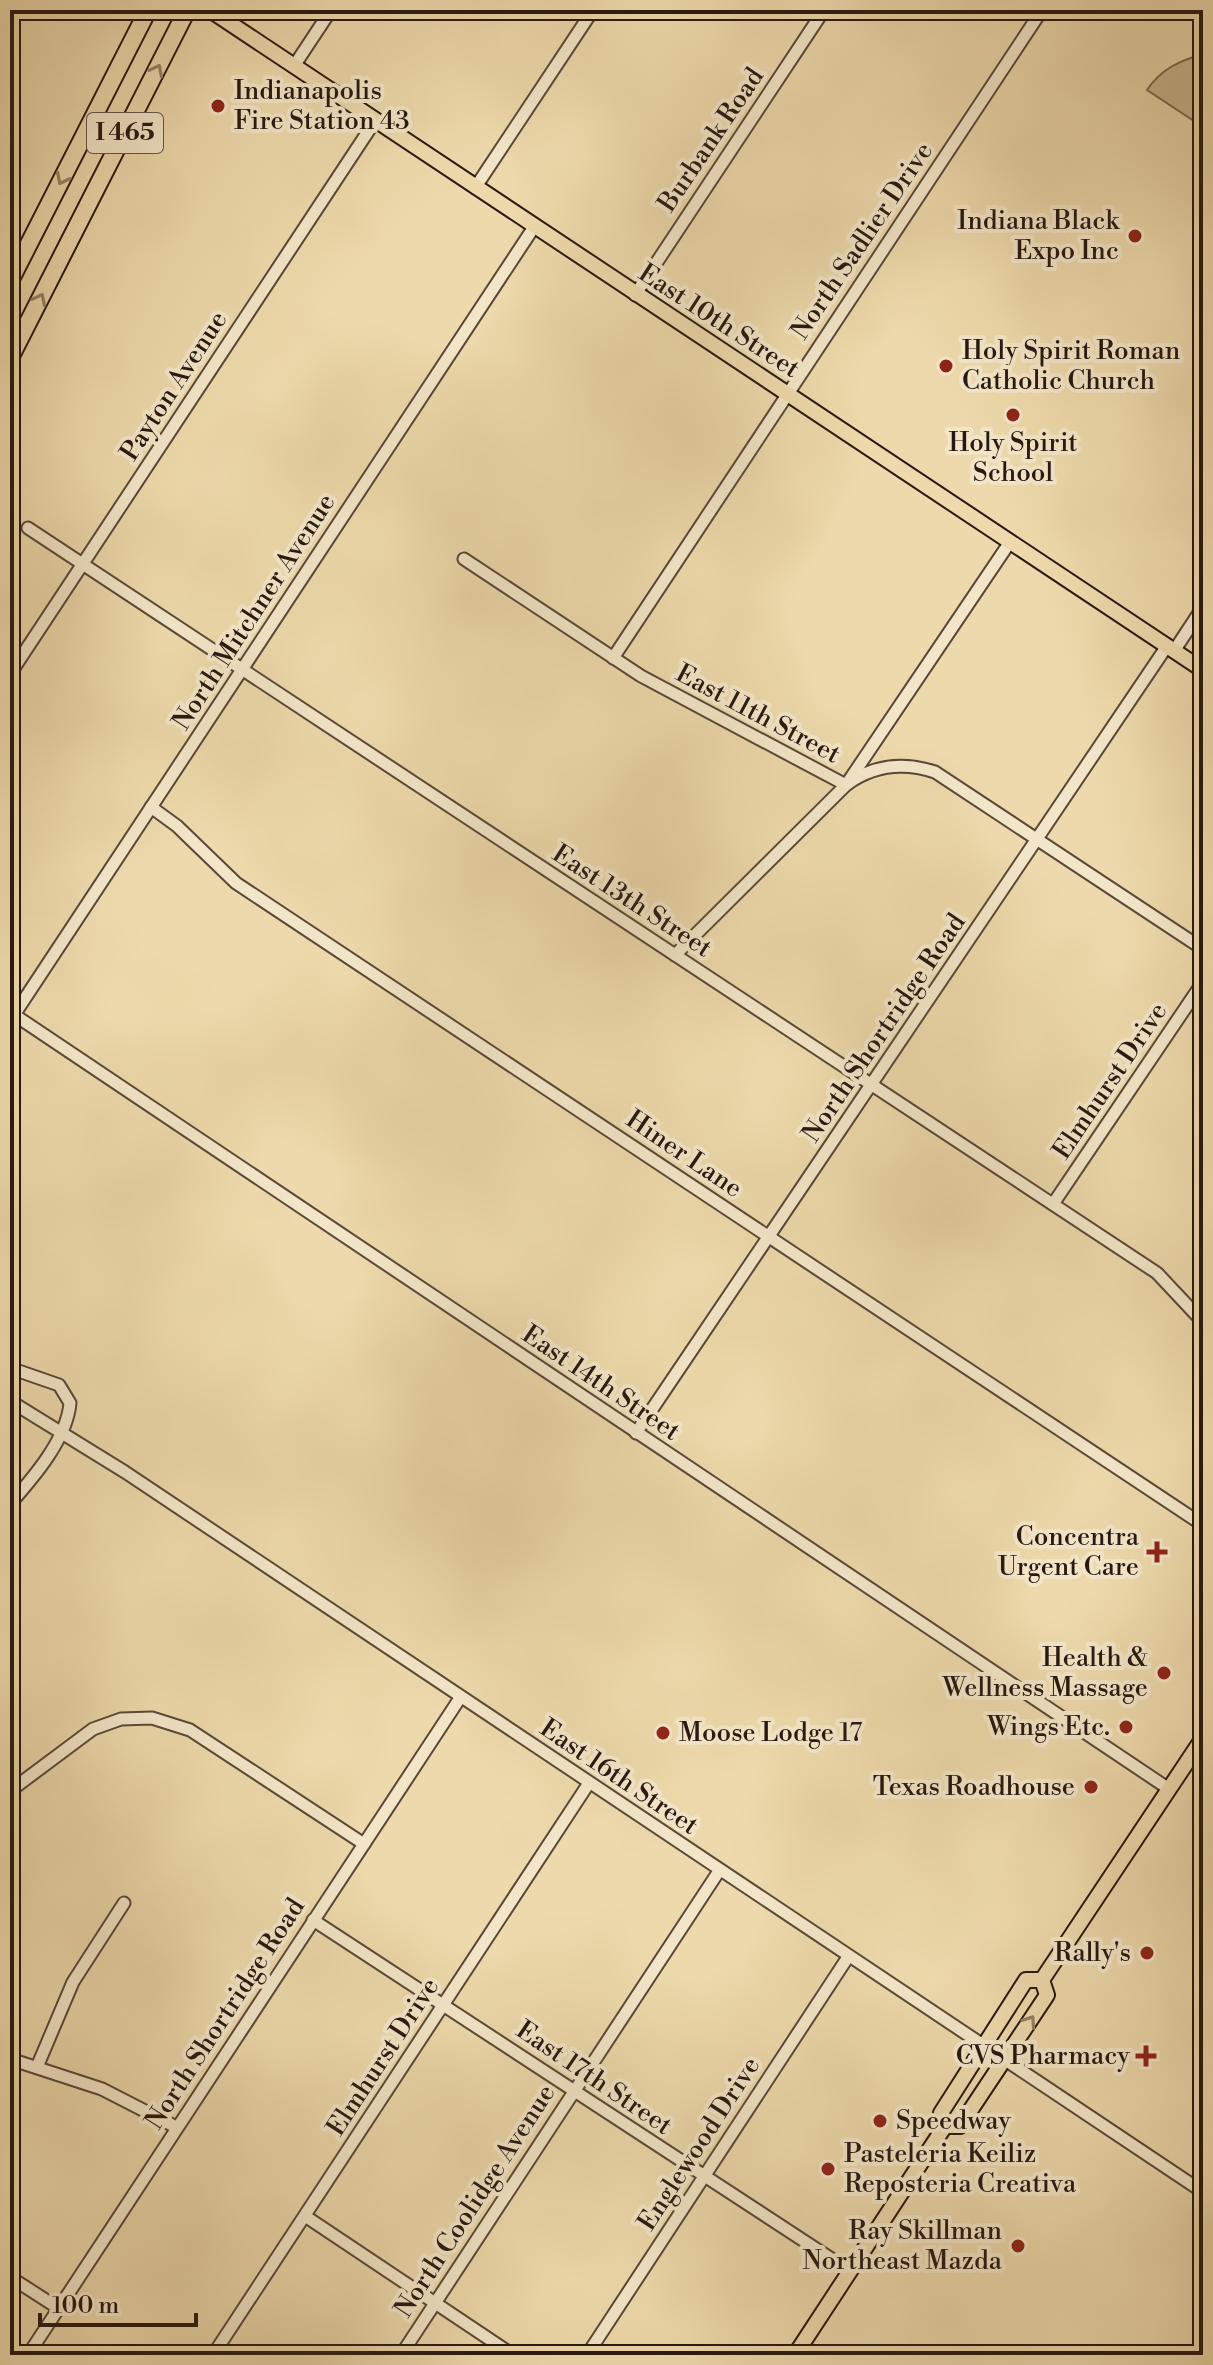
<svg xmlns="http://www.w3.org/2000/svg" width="1213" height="2365" font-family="'Libre Bodoni',serif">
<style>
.green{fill:#ccb891;stroke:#7a6851;stroke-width:2}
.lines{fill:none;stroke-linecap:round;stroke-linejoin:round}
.minor-casing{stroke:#594838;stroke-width:15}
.major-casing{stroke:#281811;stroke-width:18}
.highway-casing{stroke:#281811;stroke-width:20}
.minor{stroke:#f3e6c8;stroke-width:11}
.major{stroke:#edd9ab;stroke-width:14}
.highway{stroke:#edd9ab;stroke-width:16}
.oneway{stroke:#948266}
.poi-dot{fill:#8f2418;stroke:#f3e6c8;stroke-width:3}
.labels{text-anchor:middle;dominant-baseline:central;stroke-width:8;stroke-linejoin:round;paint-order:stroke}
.shield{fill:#f3e6c8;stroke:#655648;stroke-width:2}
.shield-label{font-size:24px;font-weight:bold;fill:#281811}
.poi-label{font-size:26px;fill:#281811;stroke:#f3e6c8;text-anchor:end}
.street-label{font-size:26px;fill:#281811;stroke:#f3e6c8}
</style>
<rect width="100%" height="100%" fill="#edd9ab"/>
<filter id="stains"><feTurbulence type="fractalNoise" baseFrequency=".0025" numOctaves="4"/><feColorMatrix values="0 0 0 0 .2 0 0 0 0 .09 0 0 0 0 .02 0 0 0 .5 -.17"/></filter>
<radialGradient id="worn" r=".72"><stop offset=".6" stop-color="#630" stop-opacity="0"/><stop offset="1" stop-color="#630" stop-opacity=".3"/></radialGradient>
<!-- green -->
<path class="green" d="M 1203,54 L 1203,127 L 1147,90 C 1161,69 1179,61 1203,54 Z"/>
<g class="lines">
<defs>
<g id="minor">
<path d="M 294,66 L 331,10"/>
<path d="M 475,188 L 593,10"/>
<path d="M 635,295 L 824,10"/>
<path d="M 28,528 L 1157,1273 L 1203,1322"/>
<path d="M 464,559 L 641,676 L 846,785 C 873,765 904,762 935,772 L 1203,949"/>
<path d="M 1174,651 L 1203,607"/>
<path d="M 613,658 L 1042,10"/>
<path d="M 10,674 L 375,121"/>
<path d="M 151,807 L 177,826 L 236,883 L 1203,1525"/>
<path d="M 675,955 L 846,785 L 1010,542"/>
<path d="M 10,1012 L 1169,1789"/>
<path d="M 12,1018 L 534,227"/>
<path d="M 1053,1204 L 1203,982"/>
<path d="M 10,1368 L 59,1385 L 70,1403 C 67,1439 33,1478 10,1504"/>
<path d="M 10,1401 L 125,1472 L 1203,2192"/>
<path d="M 636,1433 L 1167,646"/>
<path d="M 10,1791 L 93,1729 L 121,1719 L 152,1718 L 190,1730 L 364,1844"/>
<path d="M 313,1920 L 850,2271"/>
<path d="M 10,2059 L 102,2089 L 176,2127"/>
<path d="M 37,2067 L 73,1982 L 124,1903"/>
<path d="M 305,2216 L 513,2355"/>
<path d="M 10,2277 L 58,2308"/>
<path d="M 28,2355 L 460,1698"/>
<path d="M 213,2355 L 589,1783"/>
<path d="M 401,2355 L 719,1871"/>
<path d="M 587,2355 L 848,1957"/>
</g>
<g id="major">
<path d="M 210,10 L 1203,670"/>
<path d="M 1042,1980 L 1203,1738"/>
<path d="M 945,2126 L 960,2126 L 1047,1995 L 1042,1980"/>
<path d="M 945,2126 L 941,2113 L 1026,1980 L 1042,1980"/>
<path d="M 795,2355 L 945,2126"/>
</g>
<g id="highway">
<path d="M 10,281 L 148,10"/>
<path d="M 10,358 L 187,10"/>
</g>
</defs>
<!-- minor casing -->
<use href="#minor" class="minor-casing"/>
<!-- major casing -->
<use href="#major" class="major-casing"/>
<!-- highway casing -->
<use href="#highway" class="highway-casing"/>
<!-- minor -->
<use href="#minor" class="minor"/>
<!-- major -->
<use href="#major" class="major"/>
<!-- highway -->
<use href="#highway" class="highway"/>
</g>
<!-- one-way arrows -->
<defs><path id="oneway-chevron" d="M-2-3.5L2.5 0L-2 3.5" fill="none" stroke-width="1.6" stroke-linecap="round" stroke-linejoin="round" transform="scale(2)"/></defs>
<g class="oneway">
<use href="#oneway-chevron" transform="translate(157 70) rotate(-63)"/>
<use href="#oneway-chevron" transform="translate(62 179) rotate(117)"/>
<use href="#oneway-chevron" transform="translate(40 299) rotate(-63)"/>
<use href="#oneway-chevron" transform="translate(1030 2021) rotate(-56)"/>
</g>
<!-- markers -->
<g class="poi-dot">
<circle cx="218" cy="106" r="8"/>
<circle cx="1135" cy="236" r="8"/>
<circle cx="946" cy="366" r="8"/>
<circle cx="1013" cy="415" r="8"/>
<path d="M1153 1540h8v8h8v8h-8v8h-8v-8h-8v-8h8z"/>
<circle cx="1164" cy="1673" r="8"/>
<circle cx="1126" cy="1727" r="8"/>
<circle cx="663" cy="1733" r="8"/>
<circle cx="1091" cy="1787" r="8"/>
<circle cx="1147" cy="1953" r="8"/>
<path d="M1142 2044h8v8h8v8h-8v8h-8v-8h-8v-8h8z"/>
<circle cx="880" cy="2121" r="8"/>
<circle cx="828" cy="2169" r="8"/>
<circle cx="1018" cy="2246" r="8"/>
</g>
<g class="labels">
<!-- shield labels -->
<rect class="shield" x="87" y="113" width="76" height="40" rx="6"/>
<g class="shield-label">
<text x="125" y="133">I 465</text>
</g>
<!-- poi labels -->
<g class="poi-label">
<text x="234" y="91" text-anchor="start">Indianapolis<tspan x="234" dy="30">Fire Station 43</tspan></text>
<text x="1119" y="221">Indiana Black<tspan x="1119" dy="30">Expo Inc</tspan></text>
<text x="962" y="351" text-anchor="start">Holy Spirit Roman<tspan x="962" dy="30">Catholic Church</tspan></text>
<text x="1013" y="443" text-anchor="middle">Holy Spirit<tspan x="1013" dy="30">School</tspan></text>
<text x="1139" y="1537">Concentra<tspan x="1139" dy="30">Urgent Care</tspan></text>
<text x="1148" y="1658">Health &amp;<tspan x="1148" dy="30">Wellness Massage</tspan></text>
<text x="1110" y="1727">Wings Etc.</text>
<text x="679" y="1733" text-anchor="start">Moose Lodge 17</text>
<text x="1075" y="1787">Texas Roadhouse</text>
<text x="1131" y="1953">Rally's</text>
<text x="1130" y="2056">CVS Pharmacy</text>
<text x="896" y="2121" text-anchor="start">Speedway</text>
<text x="844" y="2154" text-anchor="start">Pasteleria Keiliz<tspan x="844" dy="30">Reposteria Creativa</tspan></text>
<text x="1002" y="2231">Ray Skillman<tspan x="1002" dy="30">Northeast Mazda</tspan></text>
</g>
<!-- street labels -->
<g class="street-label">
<text transform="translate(711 140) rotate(-56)">Burbank Road</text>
<text transform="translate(862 241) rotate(-56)">North Sadlier Drive</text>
<text transform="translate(719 321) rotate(33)">East 10th Street</text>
<text transform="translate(174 386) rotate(-57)">Payton Avenue</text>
<text transform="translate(254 612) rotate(-57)">North Mitchner Avenue</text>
<text transform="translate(758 714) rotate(28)">East 11th Street</text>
<text transform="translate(632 901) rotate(33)">East 13th Street</text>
<text transform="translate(884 1028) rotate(-56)">North Shortridge Road</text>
<text transform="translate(1110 1081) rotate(-56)">Elmhurst Drive</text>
<text transform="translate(684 1154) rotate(34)">Hiner Lane</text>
<text transform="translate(601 1383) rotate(34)">East 14th Street</text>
<text transform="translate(619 1777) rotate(34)">East 16th Street</text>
<text transform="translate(225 2014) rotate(-57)">North Shortridge Road</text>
<text transform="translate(383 2057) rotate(-57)">Elmhurst Drive</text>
<text transform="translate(594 2078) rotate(34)">East 17th Street</text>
<text transform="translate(699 2144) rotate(-57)">Englewood Drive</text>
<text transform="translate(475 2201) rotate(-57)">North Coolidge Avenue</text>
</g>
</g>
<!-- margin -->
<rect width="1213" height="2365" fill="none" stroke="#edd9ab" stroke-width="40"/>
<rect x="12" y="12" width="1189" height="2341" fill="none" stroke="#281811" stroke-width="4"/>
<rect x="20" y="20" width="1173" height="2325" fill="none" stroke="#281811" stroke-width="2"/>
<!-- scale -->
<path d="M40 2313v12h156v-12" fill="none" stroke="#281811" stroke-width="4"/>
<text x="52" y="2313" font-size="24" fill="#281811" stroke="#f3e6c8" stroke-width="6" paint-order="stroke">100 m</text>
<rect width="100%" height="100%" filter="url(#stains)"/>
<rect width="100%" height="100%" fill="url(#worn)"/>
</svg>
